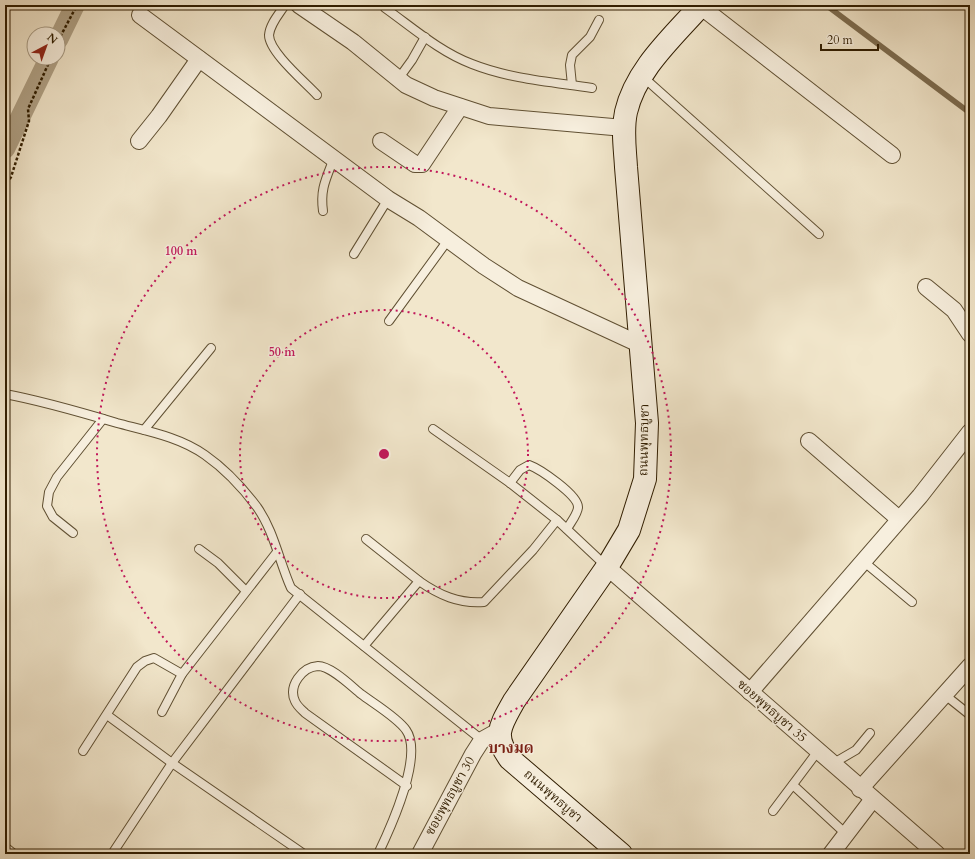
<svg xmlns="http://www.w3.org/2000/svg" width="975" height="859" font-family="Cardo,'Noto Serif Thai',serif">
<style>
.lines{fill:none;stroke-linecap:round;stroke-linejoin:round}
.stream{stroke:#7d6d51;stroke-width:5.5}
.canal{stroke:#b0a287;stroke-width:20}
.lane-casing{stroke:#605033;stroke-width:10}
.street-casing{stroke:#605033;stroke-width:18}
.secondary-casing{stroke:#301d00;stroke-width:24}
.path{stroke:#301d00;stroke-width:2.5;stroke-dasharray:3 2;stroke-linecap:butt}
.lane{stroke:#f7efde;stroke-width:8}
.street{stroke:#f7efde;stroke-width:16}
.secondary{stroke:#f7efde;stroke-width:22}
.ring{fill:none;stroke:#c2185b;stroke-width:2;stroke-dasharray:2 4}
.labels{text-anchor:middle;dominant-baseline:central;stroke-width:3;stroke-linejoin:round;paint-order:stroke}
.street-label{font-size:13px;fill:#301d00;stroke:#f7efde}
.quarter-label{font-size:15px;font-weight:bold;fill:#7a1f14;stroke:#f7efde}
.centre{fill:#c2185b;stroke:#f7efde;stroke-width:2}
.ring-label{font-size:12px;text-anchor:middle;font-weight:bold;fill:#c2185b;stroke:#f7efde;stroke-width:3;stroke-linejoin:round;paint-order:stroke}
</style>
<rect width="100%" height="100%" fill="#f2e7cc"/>
<filter id="stains"><feTurbulence type="fractalNoise" baseFrequency=".005" numOctaves="4"/><feColorMatrix values="0 0 0 0 .2 0 0 0 0 .09 0 0 0 0 .02 0 0 0 .5 -.17"/></filter>
<radialGradient id="worn" r=".72"><stop offset=".6" stop-color="#630" stop-opacity="0"/><stop offset="1" stop-color="#630" stop-opacity=".3"/></radialGradient>
<g class="lines">
<!-- stream -->
<path class="stream" d="M 826,5 L 970,113"/>
<!-- canal -->
<g class="canal">
<path d="M 58,40 L 75,5"/>
<path d="M 5,149 L 49,58"/>
</g>
<defs>
<g id="lane">
<path d="M 285,5 C 279,14 270,24 269,35 C 269,52 305,82 317,95"/>
<path d="M 383,5 L 385,8 C 413,28 440,52 472,64 C 510,79 552,82 592,88"/>
<path d="M 642,76 L 819,234"/>
<path d="M 399,78 L 412,60 L 425,37"/>
<path d="M 572,85 L 570,65 L 572,55 L 590,37 L 599,20"/>
<path d="M 323,211 C 320,189 326,179 334,158"/>
<path d="M 354,254 L 388,199"/>
<path d="M 389,321 L 448,240"/>
<path d="M 5,394 C 43,401 80,412 117,423 C 147,431 180,437 205,455 C 225,469 242,487 257,507 C 274,531 279,561 291,588 L 482,740"/>
<path d="M 433,429 L 510,483 L 557,520"/>
<path d="M 144,430 L 211,348"/>
<path d="M 510,483 L 520,470 L 529,465 C 540,469 578,495 578,507 C 578,514 570,523 567,529"/>
<path d="M 73,533 L 53,517 L 47,506 L 49,492 L 57,477 L 103,419"/>
<path d="M 366,539 L 419,581"/>
<path d="M 199,549 L 218,563 L 246,591"/>
<path d="M 863,561 L 912,602"/>
<path d="M 364,646 L 419,581 C 439,595 459,604 484,602 L 533,550 L 557,520 L 606,566"/>
<path d="M 945,695 L 970,715"/>
<path d="M 162,712 L 182,674 L 277,552"/>
<path d="M 107,715 L 172,763 L 304,854"/>
<path d="M 83,751 L 137,667 L 145,661 L 154,658 L 182,674"/>
<path d="M 832,764 L 856,750 L 870,733"/>
<path d="M 793,785 L 846,834"/>
<path d="M 773,811 L 818,751"/>
<path d="M 5,847 L 14,854"/>
<path d="M 112,854 L 172,763 L 300,594"/>
<path d="M 378,854 C 390,829 424,755 406,730 C 398,718 373,703 361,694 C 351,686 331,666 318,666 C 302,667 288,686 295,701 C 297,706 302,710 305,713 L 407,786"/>
</g>
<g id="street">
<path d="M 299,5 L 353,42 L 406,85 L 434,98 L 489,116 L 624,128"/>
<path d="M 700,6 L 892,155"/>
<path d="M 140,15 L 388,199 L 419,218 L 484,266 L 518,288 L 639,344"/>
<path d="M 139,141 L 159,116 L 199,59"/>
<path d="M 381,141 L 415,164 L 422,164 L 460,107"/>
<path d="M 926,287 L 954,310 L 970,334"/>
<path d="M 809,441 L 899,519"/>
<path d="M 607,567 L 937,854"/>
<path d="M 750,692 L 920,496 L 970,432"/>
<path d="M 860,789 L 970,666"/>
<path d="M 420,854 L 473,754 L 482,740 L 500,730"/>
<path d="M 831,854 L 873,799"/>
</g>
<path id="secondary" d="M 621,854 L 510,759 C 492,735 501,725 514,701 L 607,567 L 629,530 L 645,479 L 647,423 L 626,167 C 625,149 622,130 626,112 C 636,69 673,37 701,5"/>
</defs>
<!-- lane casing -->
<use href="#lane" class="lane-casing"/>
<!-- street casing -->
<use href="#street" class="street-casing"/>
<!-- secondary casing -->
<use href="#secondary" class="secondary-casing"/>
<!-- path -->
<g class="path">
<path d="M 58,41 L 77,5"/>
<path d="M 5,188 L 11,177 L 29,121 L 28,109 L 51,58"/>
</g>
<!-- lane -->
<use href="#lane" class="lane"/>
<!-- street -->
<use href="#street" class="street"/>
<!-- secondary -->
<use href="#secondary" class="secondary"/>
</g>
<!-- distance rings -->
<g class="ring">
<circle cx="384" cy="454" r="144"/>
<circle cx="384" cy="454" r="287"/>
</g>
<g class="labels">
<!-- street labels -->
<g class="street-label">
<text transform="translate(644 440) rotate(-89)">ถนนพุทธบูชา</text>
<text transform="translate(772 711) rotate(41)">ซอยพุทธบูชา 35</text>
<text transform="translate(450 796) rotate(-61)">ซอยพุทธบูชา 30</text>
<text transform="translate(553 796) rotate(41)">ถนนพุทธบูชา</text>
</g>
<!-- quarter labels -->
<g class="quarter-label">
<text x="511" y="748">บางมด</text>
</g>
</g>
<circle cx="384" cy="454" r="6" class="centre"/>
<g class="ring-label">
<text x="181" y="255">100 m</text>
<text x="282" y="356">50 m</text>
</g>
<!-- margin -->
<rect width="975" height="859" fill="none" stroke="#f2e7cc" stroke-width="20"/>
<rect x="6" y="6" width="963" height="847" fill="none" stroke="#301d00" stroke-width="2"/>
<rect x="10" y="10" width="955" height="839" fill="none" stroke="#301d00"/>
<!-- north arrow -->
<g transform="translate(46 46) rotate(41)"><circle r="19" fill="#f7efde" stroke="#a79b85"/>
<path d="M0-3L7 15L0 10L-7 15Z" fill="#8f2418"/>
<text y="-6" font-size="11" font-weight="bold" text-anchor="middle" fill="#301d00">N</text>
</g>
<!-- scale -->
<path d="M821 44v6h57v-6" fill="none" stroke="#301d00" stroke-width="2"/>
<text x="827" y="44" font-size="12" fill="#301d00" stroke="#f7efde" stroke-width="3" paint-order="stroke">20 m</text>
<rect width="100%" height="100%" filter="url(#stains)"/>
<rect width="100%" height="100%" fill="url(#worn)"/>
</svg>
